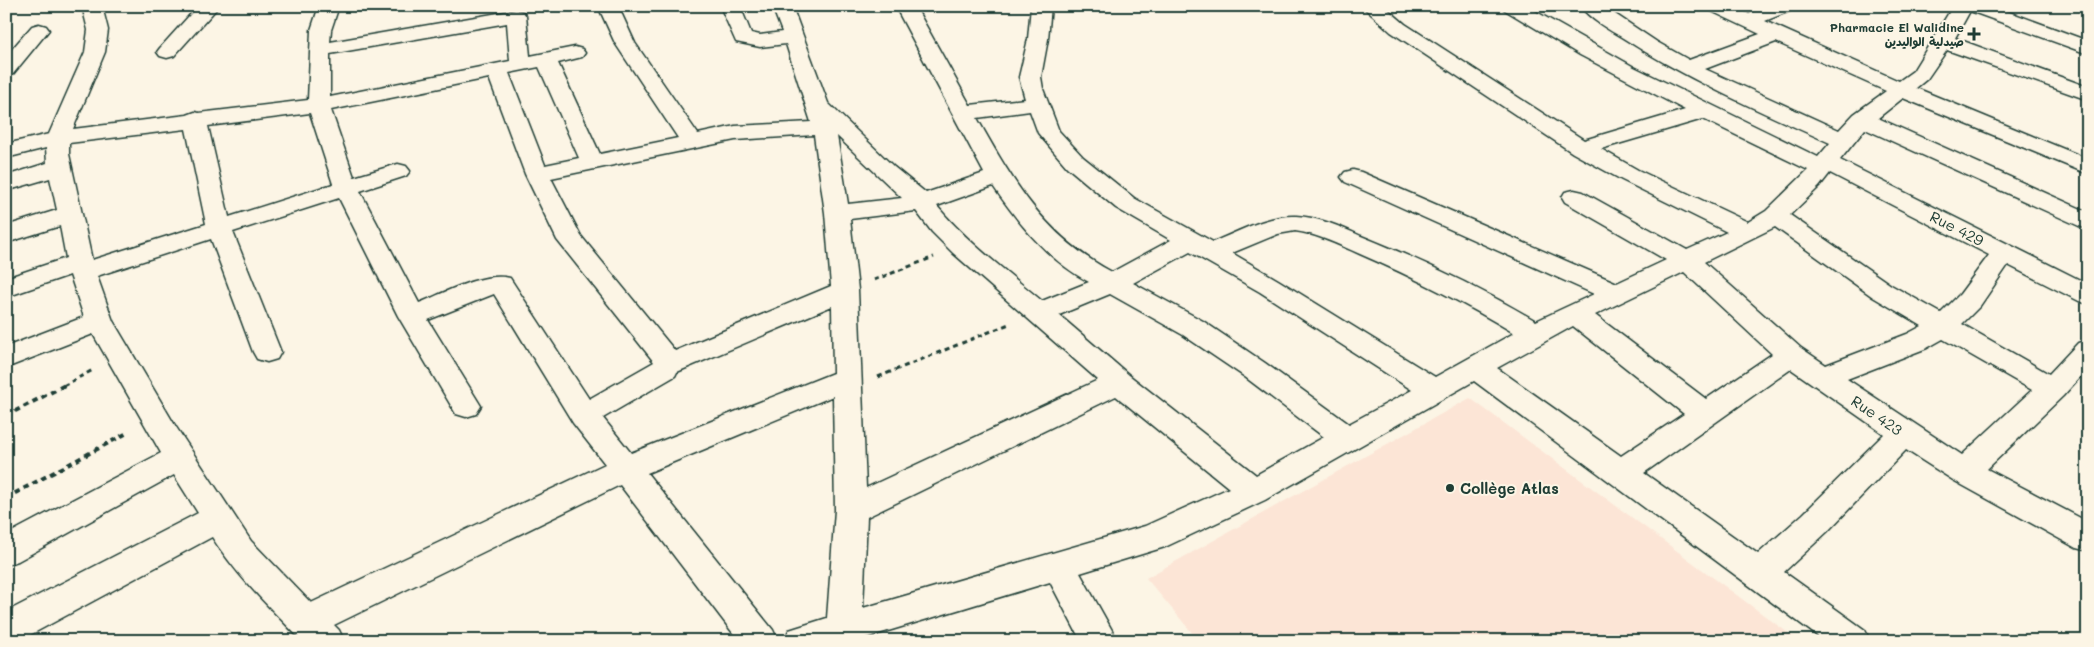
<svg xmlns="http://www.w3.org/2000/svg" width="2094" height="647" font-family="Mali,'Playpen Sans Arabic',sans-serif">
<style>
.built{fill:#fce5d6}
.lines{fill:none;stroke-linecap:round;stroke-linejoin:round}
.minor-casing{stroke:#1f3d34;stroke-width:3}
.path-far1{stroke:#1f3d34;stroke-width:3;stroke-dasharray:5 4;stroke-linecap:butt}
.path{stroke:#1f3d34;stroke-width:4;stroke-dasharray:5.5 4.5;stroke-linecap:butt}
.minor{fill:#fcf5e5;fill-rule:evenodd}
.poi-dot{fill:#1f3d34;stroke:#fcf5e5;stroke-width:2}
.labels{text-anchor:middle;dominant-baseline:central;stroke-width:4;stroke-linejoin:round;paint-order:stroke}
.far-poi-label{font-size:12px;font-weight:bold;fill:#1f3d34;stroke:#fcf5e5;text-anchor:end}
.street-label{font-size:15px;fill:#1f3d34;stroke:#fcf5e5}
.poi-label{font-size:15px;font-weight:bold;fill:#1f3d34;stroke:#fcf5e5;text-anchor:start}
</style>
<rect width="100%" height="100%" fill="#fcf5e5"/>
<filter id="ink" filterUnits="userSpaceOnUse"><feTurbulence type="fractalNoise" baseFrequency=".02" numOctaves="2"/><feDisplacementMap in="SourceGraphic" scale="10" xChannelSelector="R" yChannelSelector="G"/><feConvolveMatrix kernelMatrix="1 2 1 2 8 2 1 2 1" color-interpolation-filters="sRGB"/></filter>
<g filter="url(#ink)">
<!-- built -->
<path class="built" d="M 1470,398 L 1799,641 L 1199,641 L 1146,578 Z"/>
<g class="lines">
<defs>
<g id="minor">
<path d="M 82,6 L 102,6 L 108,30 L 105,52 L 73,129 L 187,115 L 195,112 L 199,113 L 308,100 L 311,30 L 319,6 L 339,6 L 331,30 L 330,42 L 516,10 L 523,12 L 526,16 L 530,56 L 575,47 L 582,49 L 585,53 L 582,57 L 558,63 L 600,154 L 678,138 L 615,43 L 598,6 L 618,6 L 635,43 L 698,134 L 735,126 L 811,122 L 786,44 L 760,47 L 736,42 L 720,6 L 740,6 L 751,33 L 760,35 L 782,32 L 772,6 L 792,6 L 828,103 L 894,167 L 926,193 L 984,173 L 895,6 L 915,6 L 970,105 L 1025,99 L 1019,77 L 1028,39 L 1031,6 L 1051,6 L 1048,39 L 1041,77 L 1043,89 L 1059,131 L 1083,157 L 1134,198 L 1213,242 C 1238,232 1267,215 1296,216 C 1318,217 1341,227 1361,236 C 1421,260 1480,288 1536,321 L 1594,294 L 1345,182 L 1341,177 L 1345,172 L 1353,170 L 1361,172 L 1617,283 L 1666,260 L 1565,202 L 1562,197 L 1565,192 L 1574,190 L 1583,192 L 1687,250 L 1727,232 L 1622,180 L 1573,153 L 1391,32 L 1362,6 L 1384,6 L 1405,24 L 1584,140 L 1685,110 L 1580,55 L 1505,10 L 1502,6 L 1526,6 L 1634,67 L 1818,157 L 1830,143 C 1759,111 1688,80 1623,38 C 1609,30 1590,19 1580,6 L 1603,6 L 1657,42 L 1689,60 L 1760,34 L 1709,10 L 1706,6 L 1732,6 L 1749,14 L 1767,6 L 1795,6 L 1792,10 L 1765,21 L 1899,81 L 1913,71 L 1953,6 L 1993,6 L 2088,41 L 2088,54 L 1970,11 L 1955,38 L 2088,87 L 2088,100 L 1947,50 L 1927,79 L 1916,88 L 2088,159 L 2088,174 L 1903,98 L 1878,118 L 2088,212 L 2088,229 L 2079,226 L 1865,129 L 1840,160 L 2088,284 L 2088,304 L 2079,301 L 2008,265 L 1980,306 L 1962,324 L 2049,374 L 2078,343 L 2088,340 L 2088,368 L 2063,396 L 1987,469 L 2088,522 L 2088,551 L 2076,548 L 1953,480 L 1906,450 L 1827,532 L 1784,572 L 1865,630 L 1870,641 L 1824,641 L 1474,381 L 1265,500 L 1165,547 L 1080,573 L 1118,641 L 1081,641 L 1050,582 L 865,638 L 866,641 L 784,641 L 789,630 L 827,618 L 835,510 L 833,396 L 647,473 L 773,630 L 778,641 L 739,641 L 620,485 L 334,625 L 339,630 L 344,641 L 302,641 C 270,608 237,576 212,537 L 19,641 L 6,641 L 6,612 L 198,513 L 174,475 L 18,561 L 6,565 L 6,535 L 161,453 L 93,334 L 6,368 L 6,347 L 84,317 L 70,275 L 6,297 L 6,278 L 66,258 L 60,226 L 6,243 L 6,226 L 57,210 L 50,178 L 6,191 L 6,176 L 47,163 L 46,148 L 6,158 L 6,144 L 49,134 L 85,52 L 88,30 ZM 507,23 L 510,61 L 330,97 L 330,54 ZM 1776,42 L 1886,91 L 1854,114 L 1839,130 L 1705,69 ZM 539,67 L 579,158 L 545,165 L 509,73 ZM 489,78 L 525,174 L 557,240 L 654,362 L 589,399 L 510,278 C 484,271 444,293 419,303 L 360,191 L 406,176 L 410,171 L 406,166 L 398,164 L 354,177 L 331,110 ZM 1030,111 L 1038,133 L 1067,167 L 1116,208 L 1171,240 L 1112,272 C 1044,236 1013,182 977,118 ZM 310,113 L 333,184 L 229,217 L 208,126 ZM 1703,119 L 1808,170 L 1766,211 L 1748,222 L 1638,170 L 1601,149 ZM 186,129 L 206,224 L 92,260 L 69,154 L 69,143 ZM 814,135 L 825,213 L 831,286 L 675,351 L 581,236 L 551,178 L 735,140 ZM 837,136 L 902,198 L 848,204 ZM 1830,173 L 1989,255 L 1960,294 L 1941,313 L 1891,285 L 1790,215 L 1819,187 ZM 993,186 C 1019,224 1048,260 1089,282 L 1042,301 C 1006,271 967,242 937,206 ZM 339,198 L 398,316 L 456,414 L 466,417 L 476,414 L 481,406 L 428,320 L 494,294 L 573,423 L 605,464 L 311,603 L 251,541 L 176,427 L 113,321 L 97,276 L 211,239 L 253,352 L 257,359 L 267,362 L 277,359 L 281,352 L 233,232 ZM 916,211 L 932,232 L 953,253 L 1098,380 L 866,488 L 858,290 L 850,219 ZM 1775,227 L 1873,297 L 1922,326 L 1907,334 L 1826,365 L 1801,348 L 1704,262 ZM 1295,231 C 1318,234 1339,245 1360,254 C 1413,277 1465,303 1514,333 L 1435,377 L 1278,280 L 1232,253 L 1278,234 ZM 1190,252 L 1260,292 L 1412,390 L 1349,424 L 1265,363 L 1203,321 L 1133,283 ZM 1684,272 L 1772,354 L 1706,399 L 1595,315 ZM 1110,294 L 1183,335 L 1245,377 L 1324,437 L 1256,475 L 1129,375 L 1059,315 ZM 832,306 L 833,373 L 631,453 L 603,418 L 675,376 L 677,372 ZM 1573,326 L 1684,414 L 1621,456 L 1497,368 ZM 1943,339 L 2032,390 L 1962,455 L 1847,379 L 1927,348 ZM 1791,369 L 1884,434 L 1803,514 L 1758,554 L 1644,473 ZM 1116,396 L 1229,488 L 1145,526 L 863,608 L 867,517 Z"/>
<path d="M 198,6 L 219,6 L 174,56 L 167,58 L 160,56 L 157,52 L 160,48 Z"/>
<path d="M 39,24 L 46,26 L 49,30 L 13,74 L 6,76 L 6,56 L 32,26 Z"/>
</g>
</defs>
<!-- minor casing -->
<use href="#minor" class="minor-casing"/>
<!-- path-far1 -->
<g class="path-far1">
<path d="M 874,280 L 934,257"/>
<path d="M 878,377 L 1009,324"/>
<path d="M 63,386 L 93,370"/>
</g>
<!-- path -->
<g class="path">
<path d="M 6,416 L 65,385"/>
<path d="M 6,498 L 129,432"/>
</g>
<!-- minor -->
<use href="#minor" class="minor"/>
</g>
</g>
<!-- markers -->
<g class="poi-dot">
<path d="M1971.5 26.5h5v5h5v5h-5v5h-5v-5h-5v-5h5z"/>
<circle cx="1450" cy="488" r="5"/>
</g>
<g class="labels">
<!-- far-poi labels -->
<g class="far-poi-label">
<text x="1964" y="27">Pharmacie El Walidine<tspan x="1964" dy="14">صيدلية الواليدين</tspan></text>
</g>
<!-- street labels -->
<g class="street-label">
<text transform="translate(1957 228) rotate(27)">Rue 429</text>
<text transform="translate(1877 415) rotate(34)">Rue 423</text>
</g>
<!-- poi labels -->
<g class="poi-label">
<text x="1460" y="488">Collège Atlas</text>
</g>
</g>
<!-- margin -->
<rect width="2094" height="647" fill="none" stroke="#fcf5e5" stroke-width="25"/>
<rect x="12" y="12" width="2069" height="622" fill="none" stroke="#1f3d34" stroke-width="2" filter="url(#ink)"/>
</svg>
